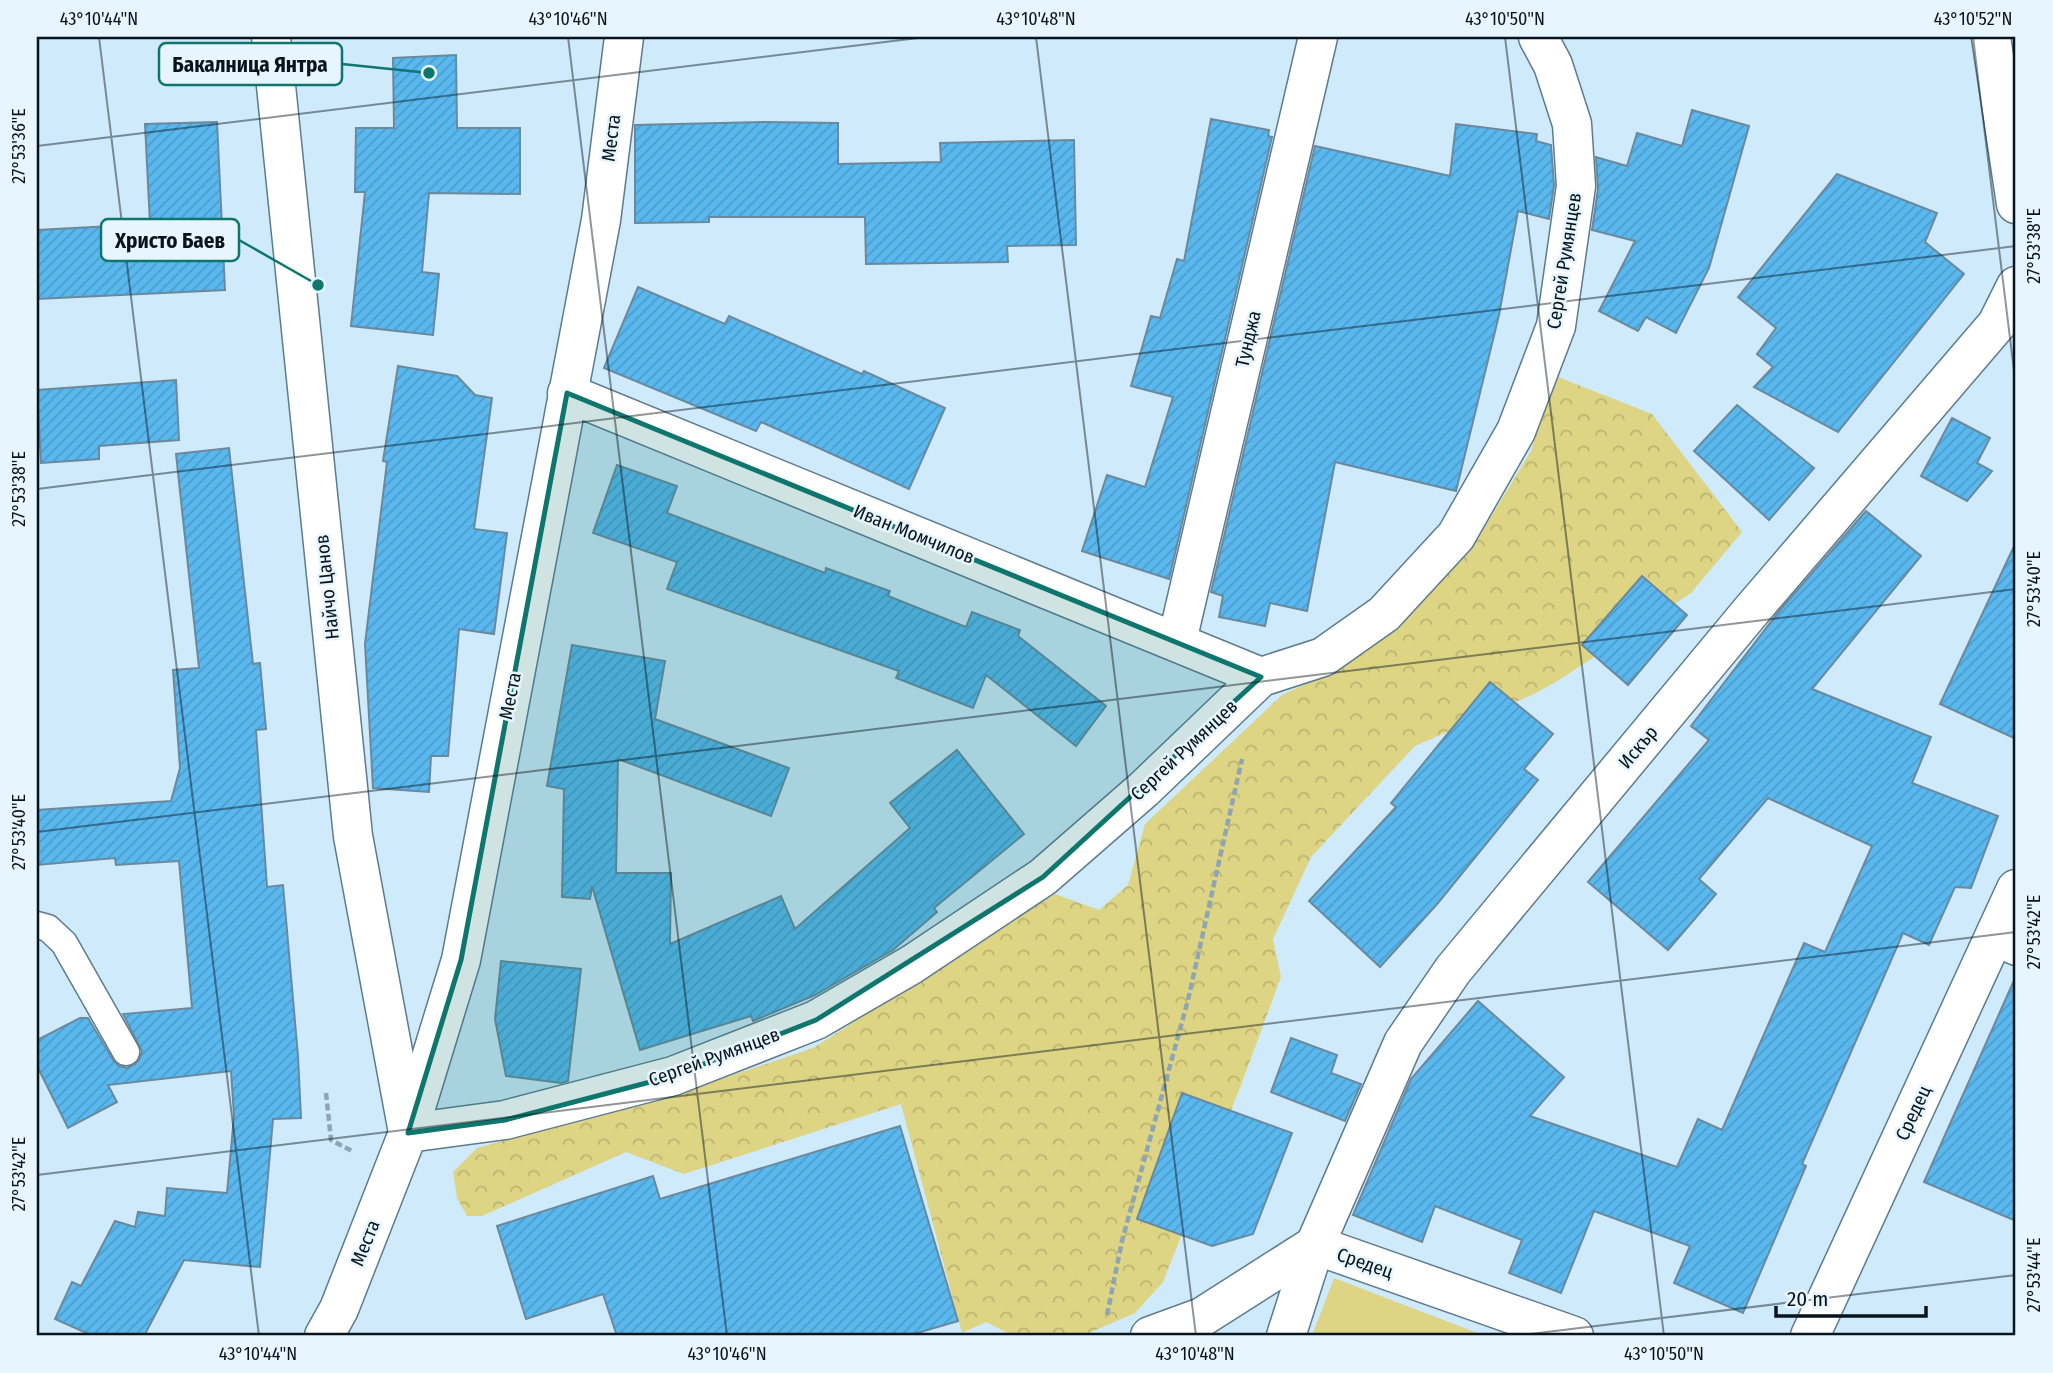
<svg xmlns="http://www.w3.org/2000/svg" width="2053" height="1373" font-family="'Fira Sans Condensed',sans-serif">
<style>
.grass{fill:#ddd484}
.forest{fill:url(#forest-crowns)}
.building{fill:url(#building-hatch);stroke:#6a899d;stroke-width:2}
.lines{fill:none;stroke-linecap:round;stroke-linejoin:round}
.lane-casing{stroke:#5d7b8f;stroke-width:29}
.street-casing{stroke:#5d7b8f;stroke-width:41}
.path{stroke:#8ea5b3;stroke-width:4.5;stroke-dasharray:7 3.5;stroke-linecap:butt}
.lane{stroke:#fff;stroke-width:26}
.street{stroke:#fff;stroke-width:38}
.marked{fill:#0f766e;fill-opacity:0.2;stroke:#0f766e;stroke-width:5;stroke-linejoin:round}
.ticks{fill:none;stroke:#08141c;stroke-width:2;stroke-opacity:0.45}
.labels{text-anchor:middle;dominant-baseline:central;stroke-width:5;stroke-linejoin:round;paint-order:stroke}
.street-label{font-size:19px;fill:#08141c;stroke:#e7f5fe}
.leader{fill:none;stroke:#0f766e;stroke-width:2.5}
.callout-dot{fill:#0f766e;stroke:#e7f5fe;stroke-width:2.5}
.callout{fill:#e7f5fe;stroke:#0f766e;stroke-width:2.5}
.callout-label{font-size:21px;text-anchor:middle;font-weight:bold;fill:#08141c}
.neatline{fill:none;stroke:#08141c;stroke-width:2.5}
.ticks-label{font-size:18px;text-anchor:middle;fill:#08141c}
</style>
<defs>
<pattern id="forest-crowns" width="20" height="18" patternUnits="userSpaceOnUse" patternTransform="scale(1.75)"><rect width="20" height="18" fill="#ddd484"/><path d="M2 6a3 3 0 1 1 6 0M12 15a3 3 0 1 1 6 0" fill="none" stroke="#bcb571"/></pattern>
<pattern id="building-hatch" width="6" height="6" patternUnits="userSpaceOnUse" patternTransform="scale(1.75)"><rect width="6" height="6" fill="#59b8ee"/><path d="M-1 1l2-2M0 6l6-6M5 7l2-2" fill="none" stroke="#4c9dcc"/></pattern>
</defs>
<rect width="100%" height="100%" fill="#cfeafb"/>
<!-- grass -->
<path class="grass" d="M 1334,1278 L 1480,1334 L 1479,1336 L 1312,1336 Z"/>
<!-- forest -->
<path class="forest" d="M 1553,375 L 1652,414 L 1742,532 L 1691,593 L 1559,680 L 1534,694 L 1415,746 L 1311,857 L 1273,939 L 1281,977 L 1241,1085 L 1163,1282 L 1135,1313 L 1082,1336 L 1014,1336 L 986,1322 L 962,1333 L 901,1104 L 684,1174 L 626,1152 L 482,1216 L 467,1216 L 457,1198 L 453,1172 L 477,1148 L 697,1087 L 813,1048 L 1055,894 L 1099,910 L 1128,885 L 1145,824 L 1282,695 L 1338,669 L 1415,610 L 1473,546 L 1531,451 Z"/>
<!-- building -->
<g class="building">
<path d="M 456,55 L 457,128 L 520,128 L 520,194 L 429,193 L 422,272 L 439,274 L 433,335 L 351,326 L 365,192 L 355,192 L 356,128 L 394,128 L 393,58 Z"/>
<path d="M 1692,110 L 1749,126 L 1709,268 L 1676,333 L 1646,317 L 1638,331 L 1599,311 L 1635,241 L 1592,230 L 1598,189 L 1596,157 L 1627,166 L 1637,133 L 1682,146 Z"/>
<path d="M 1211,119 L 1269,130 L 1268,136 L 1272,137 L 1169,579 L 1082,551 L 1107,475 L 1145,487 L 1173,397 L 1131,386 L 1151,316 L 1160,318 L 1177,259 L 1184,261 Z"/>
<path d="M 217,122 L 225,290 L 37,299 L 37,230 L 150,224 L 145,124 Z"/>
<path d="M 765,122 L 838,123 L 838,164 L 941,162 L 940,143 L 1074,140 L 1076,245 L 1007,246 L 1008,262 L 866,264 L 865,217 L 709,217 L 709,222 L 635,223 L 635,125 Z"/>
<path d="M 1456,124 L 1537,134 L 1536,141 L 1551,145 L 1554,185 L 1549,219 L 1518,211 L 1499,315 L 1456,491 L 1335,462 L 1307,611 L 1270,603 L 1265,626 L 1219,617 L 1223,596 L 1211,592 L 1315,146 L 1450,176 Z"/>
<path d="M 1837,174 L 1937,213 L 1925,242 L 1964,274 L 1838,432 L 1754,387 L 1773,367 L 1757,354 L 1776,328 L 1738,297 Z"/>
<path d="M 638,287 L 725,324 L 729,316 L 862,374 L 864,371 L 945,408 L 909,489 L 761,422 L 756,431 L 604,368 Z"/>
<path d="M 398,366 L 457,376 L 475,395 L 492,398 L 474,529 L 507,533 L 494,634 L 459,629 L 448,756 L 431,756 L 429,792 L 373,788 L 365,644 L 387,462 L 383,461 Z"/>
<path d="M 176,380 L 179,440 L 99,446 L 99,459 L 41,463 L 37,390 Z"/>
<path d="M 1737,405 L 1814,468 L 1769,520 L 1694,451 Z"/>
<path d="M 1952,418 L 1990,438 L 1977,463 L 1992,471 L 1967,501 L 1921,476 Z"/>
<path d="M 229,448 L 253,664 L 260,663 L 266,729 L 256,730 L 267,887 L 283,885 L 298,1056 L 301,1118 L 273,1119 L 260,1267 L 184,1260 L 144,1336 L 93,1336 L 55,1319 L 72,1282 L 81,1286 L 115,1221 L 135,1227 L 138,1212 L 165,1216 L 167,1188 L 227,1193 L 234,1116 L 231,1071 L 108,1085 L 117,1102 L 68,1128 L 37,1066 L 37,1040 L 80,1018 L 88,1018 L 113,1060 L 119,1066 L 127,1068 L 134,1065 L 139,1060 L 142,1051 L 123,1014 L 192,1008 L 179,861 L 116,865 L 115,858 L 37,865 L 37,810 L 171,801 L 180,768 L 173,670 L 199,668 L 176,454 Z"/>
<path d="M 617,465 L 677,486 L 667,513 L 825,573 L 826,568 L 890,591 L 888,596 L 966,627 L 972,612 L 1020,630 L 1018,636 L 1106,706 L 1076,746 L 986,675 L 973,708 L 896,678 L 899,671 L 667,589 L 677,562 L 593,533 Z"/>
<path d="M 1866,511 L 1921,556 L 1812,689 L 1931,737 L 1912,783 L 1998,816 L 1971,888 L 1955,887 L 1929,945 L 1903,933 L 1802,1164 L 1806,1166 L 1743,1313 L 1674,1283 L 1690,1246 L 1594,1211 L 1561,1293 L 1509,1273 L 1522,1240 L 1435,1206 L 1422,1242 L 1353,1215 L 1411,1079 L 1478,1001 L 1564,1077 L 1530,1116 L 1677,1167 L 1698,1119 L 1722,1130 L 1804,943 L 1825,952 L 1872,846 L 1768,798 L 1699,879 L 1716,894 L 1668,950 L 1588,882 L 1709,740 L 1691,726 L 1780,610 Z"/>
<path d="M 2016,542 L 2016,739 L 1940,704 Z"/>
<path d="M 1642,576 L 1687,615 L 1628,685 L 1582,645 Z"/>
<path d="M 572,645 L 665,661 L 655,719 L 789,768 L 771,816 L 618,759 L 616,873 L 671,873 L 670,944 L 781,896 L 795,929 L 910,828 L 890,803 L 957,750 L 1024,834 L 934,908 L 937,912 L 893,950 L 815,995 L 753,1021 L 751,1016 L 640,1050 L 592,886 L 590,899 L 562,897 L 564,789 L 547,786 Z"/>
<path d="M 1490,682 L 1553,734 L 1524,769 L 1538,780 L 1438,903 L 1380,967 L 1309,901 L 1396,807 L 1391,803 Z"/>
<path d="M 501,961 L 581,969 L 568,1081 L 561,1083 L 506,1076 L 495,1019 Z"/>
<path d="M 2016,976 L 2016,1221 L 1924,1182 Z"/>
<path d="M 1291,1038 L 1337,1055 L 1331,1073 L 1361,1084 L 1345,1121 L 1271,1092 Z"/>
<path d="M 1182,1093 L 1292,1133 L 1253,1234 L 1212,1246 L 1137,1219 Z"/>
<path d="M 900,1126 L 958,1321 L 907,1336 L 617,1336 L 603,1294 L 526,1319 L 497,1226 L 653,1176 L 660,1199 Z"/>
</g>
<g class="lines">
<defs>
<g id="lane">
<path d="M 37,925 L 48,928 L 64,943 L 126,1052"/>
<path d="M 1992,942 L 2016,952"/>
</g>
<g id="street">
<path d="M 271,37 L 353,836 L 407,1127"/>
<path d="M 1991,37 L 2016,204"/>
<path d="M 567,393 L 1261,677"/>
<path d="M 1177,641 L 1318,37"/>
<path d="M 408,1133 L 505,1120 L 673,1076 L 816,1020 L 911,965 L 1043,877 L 1144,789 L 1261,677 L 1323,657 L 1384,614 L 1456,536 L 1516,431 L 1556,326 L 1576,186 L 1572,124 L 1553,65 L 1538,37"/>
<path d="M 1315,1245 L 1574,1336"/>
<path d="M 324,1336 L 339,1309 L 408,1133 L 461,960 L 601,220 L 624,37"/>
<path d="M 1150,1336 L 1202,1317 L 1315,1245"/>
<path d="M 1286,1336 L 1315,1245 L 1403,1043 L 1453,970 L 1751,611 L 1997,324 L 2016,286"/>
<path d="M 1810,1336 L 2016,889"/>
</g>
</defs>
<!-- lane casing -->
<use href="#lane" class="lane-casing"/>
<!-- street casing -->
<use href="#street" class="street-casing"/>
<!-- path -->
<g class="path">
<path d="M 326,1093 L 331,1140 L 352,1151"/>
<path d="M 1107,1315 L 1122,1241 L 1188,1000 L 1242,759"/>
</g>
<!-- lane -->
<use href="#lane" class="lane"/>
<!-- street -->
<use href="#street" class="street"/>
</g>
<!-- marked area -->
<path class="marked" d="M 567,393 L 1261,677 L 1043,877 L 816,1020 L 673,1076 L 505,1120 L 408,1133 L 461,960 Z"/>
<!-- ticks -->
<path class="ticks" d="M 99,37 L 259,1336M 568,37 L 727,1336M 1036,37 L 1196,1336M 1505,37 L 1664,1336M 1973,37 L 2016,387M 37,146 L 926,37M 37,489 L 2016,246M 37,832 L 2016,589M 37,1175 L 2016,932M 1513,1336 L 2016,1275"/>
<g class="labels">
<!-- street labels -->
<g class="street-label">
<text transform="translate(611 138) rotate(-83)">Места</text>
<text transform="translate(1564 261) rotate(-81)">Сергей Румянцев</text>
<text transform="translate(1248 339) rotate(-77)">Тунджа</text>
<text transform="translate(914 534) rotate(22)">Иван Момчилов</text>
<text transform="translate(327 587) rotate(-96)">Найчо Цанов</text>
<text transform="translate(510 696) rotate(-79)">Места</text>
<text transform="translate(1638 747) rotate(-50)">Искър</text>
<text transform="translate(1184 750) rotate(-43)">Сергей Румянцев</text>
<text transform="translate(714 1057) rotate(-20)">Сергей Румянцев</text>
<text transform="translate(1913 1113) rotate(-65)">Средец</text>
<text transform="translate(365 1243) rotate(-68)">Места</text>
<text transform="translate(1365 1263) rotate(19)">Средец</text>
</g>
</g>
<!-- callouts -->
<path class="leader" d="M429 73L342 64M318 285L239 240"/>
<g class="callout-dot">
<circle cx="429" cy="73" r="7"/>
<circle cx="318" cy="285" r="7"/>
</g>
<g class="callout">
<rect x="159" y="43" width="183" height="42" rx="7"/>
<rect x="101" y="219" width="138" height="42" rx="7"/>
</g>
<g class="callout-label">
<text x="250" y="72">Бакалница Янтра</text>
<text x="170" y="248">Христо Баев</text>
</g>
<!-- border -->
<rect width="2053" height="1373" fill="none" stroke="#e7f5fe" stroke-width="77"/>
<!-- scale -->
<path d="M1776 1306v10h150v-10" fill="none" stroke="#08141c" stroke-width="3.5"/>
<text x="1787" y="1306" font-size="21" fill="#08141c" stroke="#e7f5fe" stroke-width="5" paint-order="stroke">20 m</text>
<rect x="38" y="38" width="1976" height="1296" class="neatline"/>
<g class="ticks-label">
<text x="99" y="25">43°10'44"N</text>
<text x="568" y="25">43°10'46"N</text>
<text x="1036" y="25">43°10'48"N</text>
<text x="1505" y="25">43°10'50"N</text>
<text x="1973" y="25">43°10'52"N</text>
<text transform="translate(19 146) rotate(-90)" y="6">27°53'36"E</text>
<text transform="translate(2034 246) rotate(-90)" y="6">27°53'38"E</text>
<text transform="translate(19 489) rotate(-90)" y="6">27°53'38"E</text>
<text transform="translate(2034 589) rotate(-90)" y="6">27°53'40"E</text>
<text transform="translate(19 832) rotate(-90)" y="6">27°53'40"E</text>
<text transform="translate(2034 932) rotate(-90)" y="6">27°53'42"E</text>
<text transform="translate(19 1174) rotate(-90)" y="6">27°53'42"E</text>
<text transform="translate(2034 1275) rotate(-90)" y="6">27°53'44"E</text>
<text x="258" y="1360">43°10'44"N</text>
<text x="727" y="1360">43°10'46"N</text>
<text x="1195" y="1360">43°10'48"N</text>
<text x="1664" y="1360">43°10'50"N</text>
</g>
</svg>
